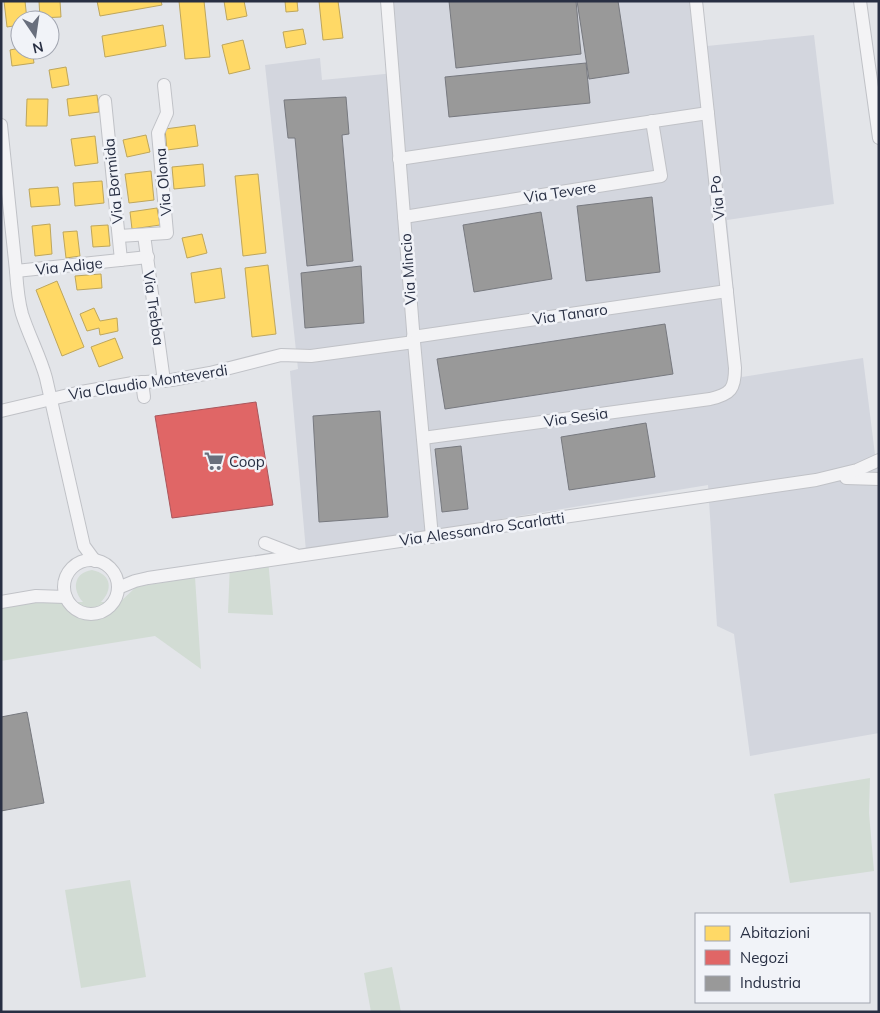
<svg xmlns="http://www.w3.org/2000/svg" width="880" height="1013" font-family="Mulish,sans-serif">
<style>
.built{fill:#d3d6de}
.green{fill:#d2dcd4}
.homes{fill:#ffd966;stroke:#bea65c}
.shops{fill:#e06666;stroke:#a9565c}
.industry{fill:#999;stroke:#77797f}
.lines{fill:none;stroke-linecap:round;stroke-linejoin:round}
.minor-casing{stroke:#c0c2c7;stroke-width:14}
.minor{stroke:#f3f3f5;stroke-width:12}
.labels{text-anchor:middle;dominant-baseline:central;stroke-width:5;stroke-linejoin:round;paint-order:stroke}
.street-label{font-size:15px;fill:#282f43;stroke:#f1f3f8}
.poi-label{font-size:15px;fill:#282f43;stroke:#f1f3f8;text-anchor:start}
</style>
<rect width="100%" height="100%" fill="#e3e5e9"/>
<!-- built -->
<path class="built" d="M 389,1 L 692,1 L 697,47 L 814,35 L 834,204 L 727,220 L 742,377 L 863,358 L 879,487 L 879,733 L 750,756 L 734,634 L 717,626 L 708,485 L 306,551 L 290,371 L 298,369 L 265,65 L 320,58 L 322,80 L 395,73 Z"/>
<!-- green -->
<g class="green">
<path d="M 268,559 L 273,615 L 228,613 L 230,563 Z"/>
<path d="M 92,570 C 112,574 113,590 101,602 L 120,602 L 136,587 L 195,577 L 201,669 L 155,636 L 1,661 L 1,602 L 83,602 C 72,590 73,573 92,570 Z"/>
<path d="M 870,778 L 869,813 L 874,871 L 790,883 L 774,794 Z"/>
<path d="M 130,880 L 146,977 L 81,988 L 65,890 Z"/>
<path d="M 392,967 L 401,1012 L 371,1012 L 364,973 Z"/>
</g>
<!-- homes -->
<g class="homes">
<path d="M 4,1 L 25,1 L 27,20 L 20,20 L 20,25 L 7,27 Z"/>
<path d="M 39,1 L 60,1 L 61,17 L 40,18 Z"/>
<path d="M 97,1 L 161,1 L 162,5 L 100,16 Z"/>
<path d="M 179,1 L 204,1 L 210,57 L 185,59 Z"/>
<path d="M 224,1 L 244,1 L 247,16 L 227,20 Z"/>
<path d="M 285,1 L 297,1 L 298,11 L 286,12 Z"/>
<path d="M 319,1 L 338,1 L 343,38 L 323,40 Z"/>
<path d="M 163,25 L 166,46 L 105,57 L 102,36 Z"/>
<path d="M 303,29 L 306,44 L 286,48 L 283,32 Z"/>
<path d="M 243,40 L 250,69 L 229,74 L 222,45 Z"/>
<path d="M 20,48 L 20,50 L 32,50 L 34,63 L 12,66 L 10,50 Z"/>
<path d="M 66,67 L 69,85 L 52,88 L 49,70 Z"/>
<path d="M 97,95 L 99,112 L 69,116 L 67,99 Z"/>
<path d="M 27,99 L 48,99 L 47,126 L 26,126 Z"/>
<path d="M 195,125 L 198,146 L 167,150 L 165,129 Z"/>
<path d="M 146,135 L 150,152 L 127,157 L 123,140 Z"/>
<path d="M 95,136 L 98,163 L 75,166 L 71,139 Z"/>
<path d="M 203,164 L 205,186 L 174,189 L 172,167 Z"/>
<path d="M 151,171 L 154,200 L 129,203 L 125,174 Z"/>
<path d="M 258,174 L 266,253 L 243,256 L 235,176 Z"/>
<path d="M 102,181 L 104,203 L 75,206 L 73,183 Z"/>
<path d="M 58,187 L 60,205 L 31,207 L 29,189 Z"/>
<path d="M 157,208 L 160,225 L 132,229 L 130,212 Z"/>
<path d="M 50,224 L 52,254 L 35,256 L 32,226 Z"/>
<path d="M 108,225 L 110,246 L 93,247 L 91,226 Z"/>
<path d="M 77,231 L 80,256 L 66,258 L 63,232 Z"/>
<path d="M 202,234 L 207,253 L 187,258 L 182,238 Z"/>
<path d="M 268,265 L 276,334 L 252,337 L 245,268 Z"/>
<path d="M 221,268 L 225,298 L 195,303 L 191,273 Z"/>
<path d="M 101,274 L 102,288 L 77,290 L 75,276 Z"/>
<path d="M 57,281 L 84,347 L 62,356 L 36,290 Z"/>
<path d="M 94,308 L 100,321 L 117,318 L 118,331 L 100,335 L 99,328 L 87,331 L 80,314 Z"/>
<path d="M 115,338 L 123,358 L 99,367 L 91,347 Z"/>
</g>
<!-- shops -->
<path class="shops" d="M 256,402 L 273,505 L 172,518 L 155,416 Z"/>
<!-- industry -->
<g class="industry">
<path d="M 449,1 L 576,1 L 581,54 L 456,68 Z"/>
<path d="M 577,1 L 618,1 L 629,73 L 589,79 Z"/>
<path d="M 586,63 L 590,103 L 449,117 L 445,77 Z"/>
<path d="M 346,97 L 349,134 L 342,135 L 353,261 L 307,266 L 295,138 L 288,138 L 284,100 Z"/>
<path d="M 652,197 L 660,272 L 586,281 L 577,206 Z"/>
<path d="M 541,212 L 552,279 L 474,292 L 463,225 Z"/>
<path d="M 361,266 L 364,323 L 305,328 L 301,273 Z"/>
<path d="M 665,324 L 673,374 L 445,409 L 437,359 Z"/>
<path d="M 380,411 L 388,517 L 319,522 L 313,416 Z"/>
<path d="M 646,423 L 655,477 L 569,490 L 561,437 Z"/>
<path d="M 461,446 L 468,509 L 442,512 L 435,449 Z"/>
<path d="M 27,712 L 44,803 L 1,811 L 1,717 Z"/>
</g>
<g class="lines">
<defs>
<g id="minor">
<path d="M 387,1 L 414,342 L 432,537"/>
<path d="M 860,1 L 879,138"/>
<path d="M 105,101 L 121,260"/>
<path d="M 1,125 L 16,271 L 148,257"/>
<path d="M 399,159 L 708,113"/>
<path d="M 404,217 L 661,176 L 652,121"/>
<path d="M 144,235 L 164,381"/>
<path d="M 119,236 L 167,233 L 158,133 L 167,113 L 164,85"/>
<path d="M 16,271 C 17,286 18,300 22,314 C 29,336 40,356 46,378 L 84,546 L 95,561"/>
<path d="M 413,337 L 727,291"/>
<path d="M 142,382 L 144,397"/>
<path d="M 1,411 L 81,392 L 133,383 L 172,380 L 210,373 L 281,355 L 311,356 L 414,342"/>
<path d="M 423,438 L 710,399 C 731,394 735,389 735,368 L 696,1"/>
<path d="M 846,478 L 879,479"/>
<path d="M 265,543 L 296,555"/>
<circle cx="91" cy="587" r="27"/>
<path d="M 118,588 L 135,581 L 148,578 L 816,480 L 857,470 L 879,460"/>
<path d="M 1,602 L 36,596 L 66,597"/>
</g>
</defs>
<!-- minor casing -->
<use href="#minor" class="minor-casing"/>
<!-- minor -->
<use href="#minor" class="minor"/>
</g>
<!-- icons -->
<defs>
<symbol id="supermarket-bare" viewBox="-9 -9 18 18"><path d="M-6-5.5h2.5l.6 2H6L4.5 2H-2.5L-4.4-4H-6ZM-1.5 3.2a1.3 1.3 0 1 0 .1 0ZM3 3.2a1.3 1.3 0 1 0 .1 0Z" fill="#696f7d" stroke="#f1f3f8" stroke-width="2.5" paint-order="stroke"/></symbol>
</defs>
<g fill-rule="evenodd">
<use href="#supermarket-bare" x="200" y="447" width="28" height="28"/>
</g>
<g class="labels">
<!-- street labels -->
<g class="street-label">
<text transform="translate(113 181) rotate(-96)">Via Bormida</text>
<text transform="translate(163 182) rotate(-95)">Via Olona</text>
<text transform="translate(560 192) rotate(-9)">Via Tevere</text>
<text transform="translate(717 198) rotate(-96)">Via Po</text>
<text transform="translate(69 266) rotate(-6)">Via Adige</text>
<text transform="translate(408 269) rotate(-94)">Via Mincio</text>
<text transform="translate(154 308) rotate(82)">Via Trebba</text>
<text transform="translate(570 314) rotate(-8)">Via Tanaro</text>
<text transform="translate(148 382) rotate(-9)">Via Claudio Monteverdi</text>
<text transform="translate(576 417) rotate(-8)">Via Sesia</text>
<text transform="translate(482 529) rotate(-8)">Via Alessandro Scarlatti</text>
</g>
<!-- poi labels -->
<g class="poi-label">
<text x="229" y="461">Coop</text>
</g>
</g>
<!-- border -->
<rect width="880" height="1013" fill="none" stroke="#282f43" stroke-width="5"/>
<!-- legend -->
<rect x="695" y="913" width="175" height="90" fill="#f1f3f8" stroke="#a1a5b0"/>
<rect x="705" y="926" width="25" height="15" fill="#ffd966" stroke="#a1a5b0"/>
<text x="740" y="938" font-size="15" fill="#282f43">Abitazioni</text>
<rect x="705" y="950" width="25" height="15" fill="#e06666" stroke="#a1a5b0"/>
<text x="740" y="963" font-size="15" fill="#282f43">Negozi</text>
<rect x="705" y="976" width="25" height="15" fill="#999999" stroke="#a1a5b0"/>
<text x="740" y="988" font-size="15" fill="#282f43">Industria</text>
<!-- north arrow -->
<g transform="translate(35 35) rotate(167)"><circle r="24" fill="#f1f3f8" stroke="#a1a5b0"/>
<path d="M0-4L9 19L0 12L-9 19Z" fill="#696f7d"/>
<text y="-8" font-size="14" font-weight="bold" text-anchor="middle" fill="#282f43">N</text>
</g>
</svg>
